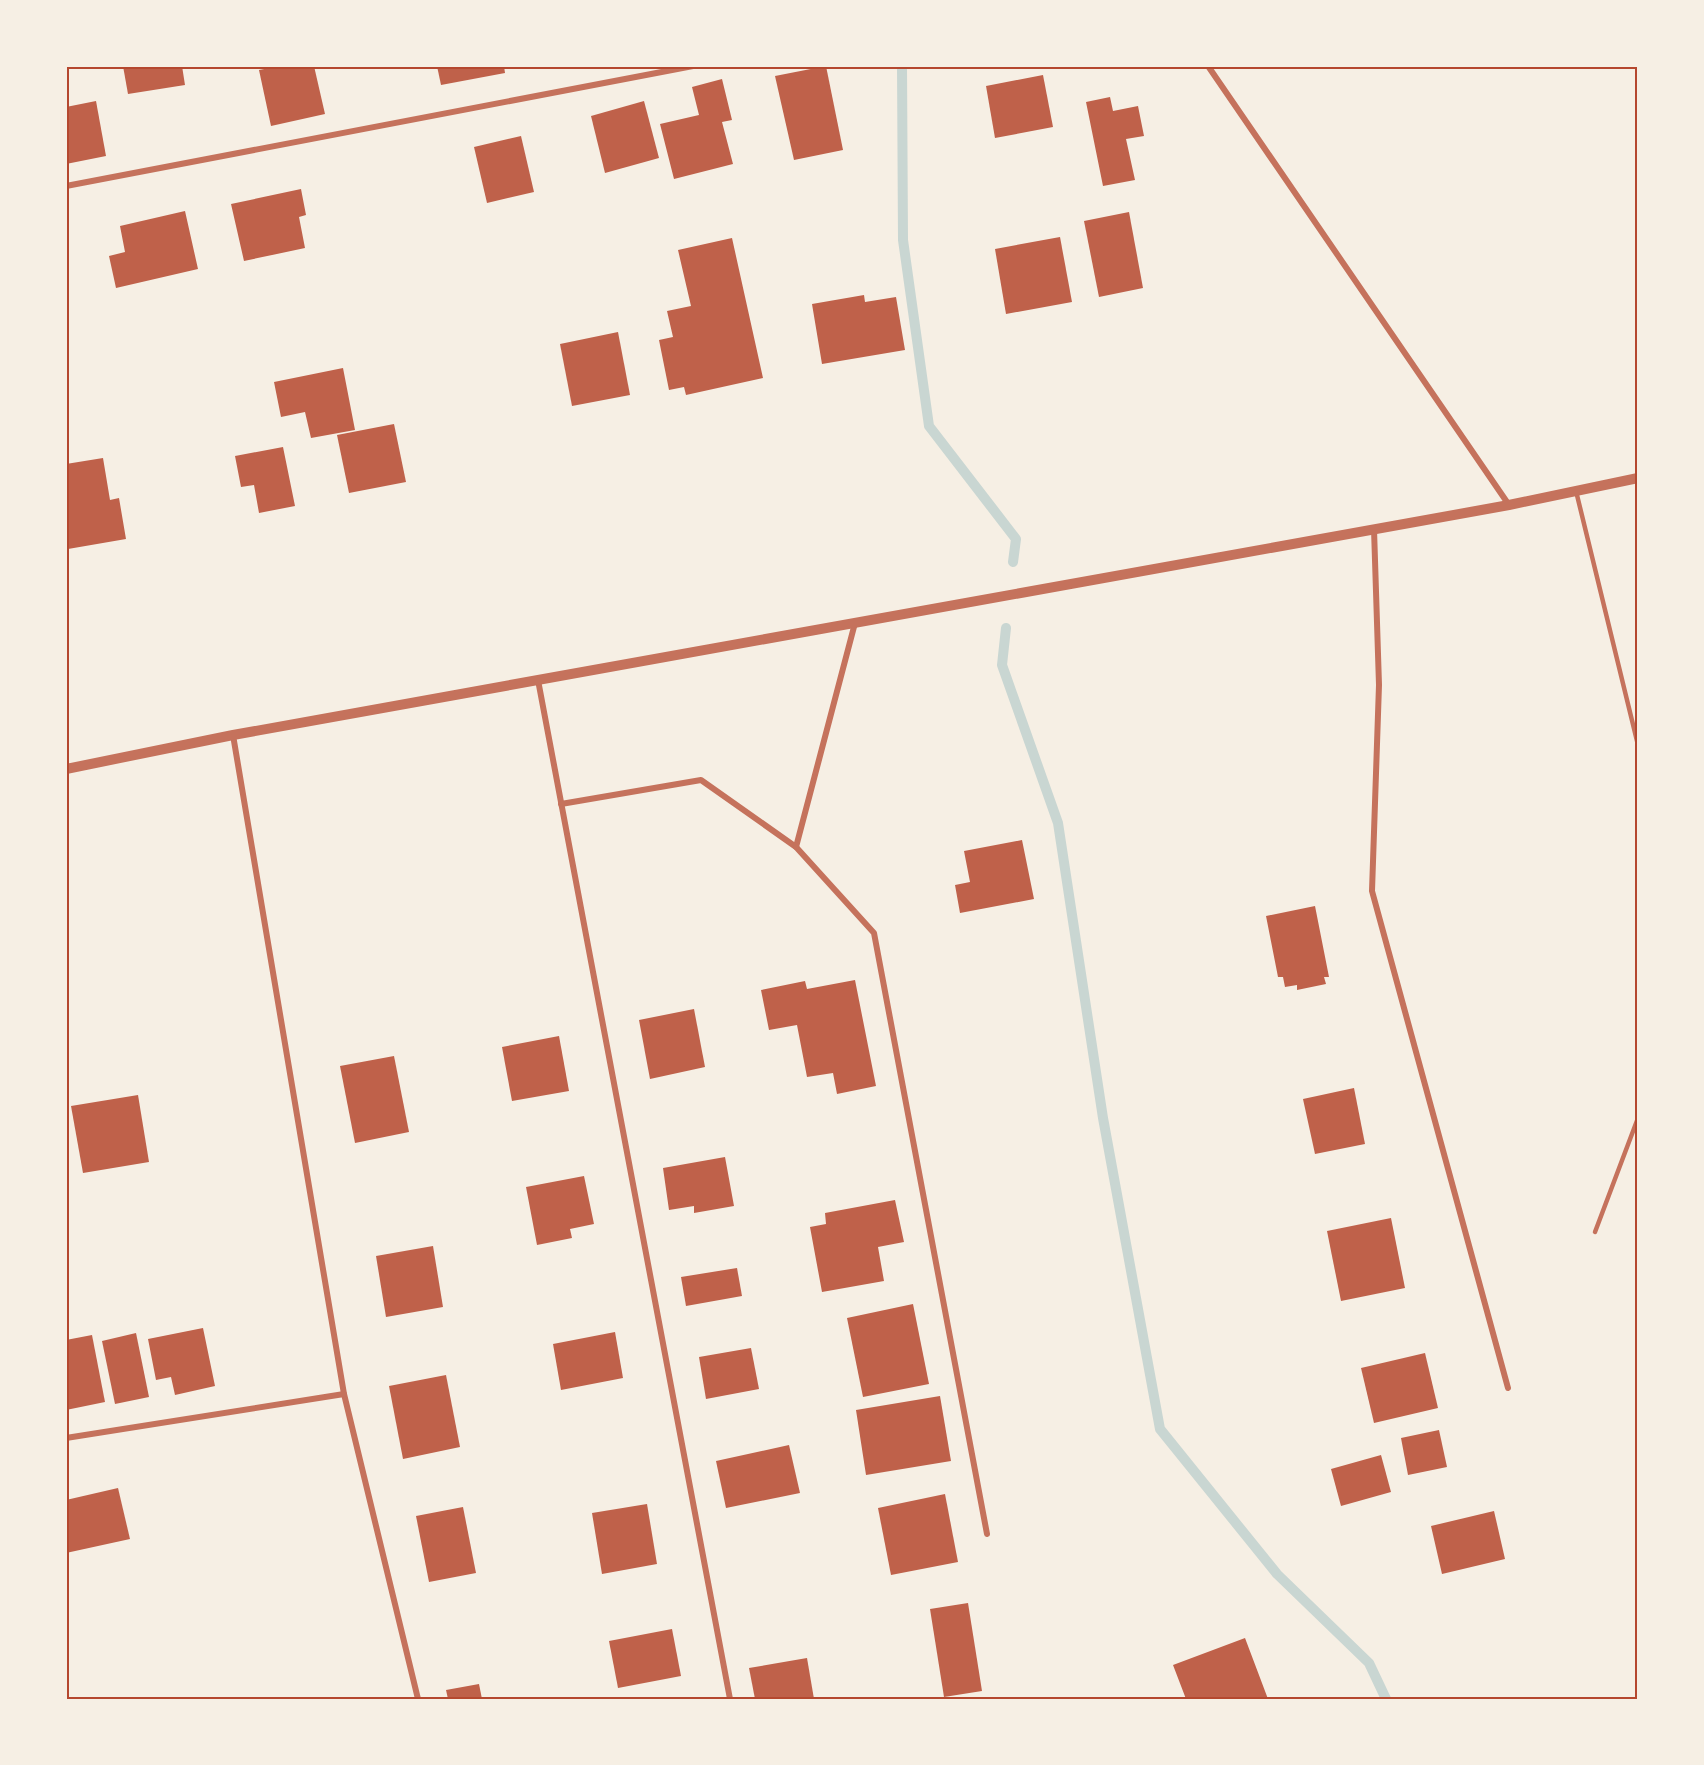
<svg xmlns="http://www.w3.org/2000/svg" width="1704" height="1765" font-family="'Noto Sans',sans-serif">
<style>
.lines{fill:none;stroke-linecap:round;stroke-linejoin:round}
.stream{stroke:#c9d6d2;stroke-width:10}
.building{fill:#bf614a}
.service{stroke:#c5725c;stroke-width:4.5}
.minor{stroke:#c5725c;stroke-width:6}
.tertiary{stroke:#c5725c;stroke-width:10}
.neatline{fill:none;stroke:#b5482f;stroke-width:2}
</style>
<rect width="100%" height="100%" fill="#f6efe4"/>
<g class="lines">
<!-- stream -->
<g class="stream">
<path d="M 902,66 L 903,240 L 929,426 L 1016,539 L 1013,562"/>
<path d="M 1006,628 L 1002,665 L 1058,823 L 1103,1118 L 1160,1429 L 1277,1574 L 1369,1663 L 1386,1699"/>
</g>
</g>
<!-- building -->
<g class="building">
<path d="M 123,66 L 182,66 L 185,85 L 128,94 Z"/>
<path d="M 280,66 L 314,66 L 325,114 L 271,126 L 259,70 Z"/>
<path d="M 437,66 L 504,66 L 505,73 L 441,85 Z"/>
<path d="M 826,66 L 843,150 L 794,160 L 775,76 Z"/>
<path d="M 1043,75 L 1053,127 L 995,138 L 986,86 Z"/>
<path d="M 722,79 L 732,120 L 722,122 L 733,164 L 674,179 L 660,124 L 699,115 L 692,87 Z"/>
<path d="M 1110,97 L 1113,111 L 1138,106 L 1144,136 L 1126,139 L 1135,180 L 1103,186 L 1086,102 Z"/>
<path d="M 96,101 L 106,156 L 66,164 L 66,107 Z"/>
<path d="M 644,101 L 659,158 L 605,173 L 591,116 Z"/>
<path d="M 521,136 L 534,192 L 487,203 L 474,147 Z"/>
<path d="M 301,189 L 306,215 L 299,217 L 305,248 L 244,261 L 231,204 Z"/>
<path d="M 185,211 L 198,269 L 116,288 L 109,256 L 125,252 L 120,226 Z"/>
<path d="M 1129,212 L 1143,288 L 1099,297 L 1084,221 Z"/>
<path d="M 1060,237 L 1072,302 L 1006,314 L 995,249 Z"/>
<path d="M 732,238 L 763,378 L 686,395 L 684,387 L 669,390 L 659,340 L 673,337 L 667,311 L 691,306 L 678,250 Z"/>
<path d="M 864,295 L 865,302 L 896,297 L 905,350 L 822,364 L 812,304 Z"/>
<path d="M 618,332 L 630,395 L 572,406 L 560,344 Z"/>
<path d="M 343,368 L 355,430 L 311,438 L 305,412 L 281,417 L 274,382 Z"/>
<path d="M 394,424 L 406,482 L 349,493 L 337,435 Z"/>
<path d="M 283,447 L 295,506 L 259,513 L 254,485 L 241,487 L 235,456 Z"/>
<path d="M 103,458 L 110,500 L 119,498 L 126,539 L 68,549 L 66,464 Z"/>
<path d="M 1022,840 L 1034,899 L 960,913 L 955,885 L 970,882 L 964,851 Z"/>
<path d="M 1315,906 L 1329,977 L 1324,977 L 1326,984 L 1297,990 L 1297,985 L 1285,987 L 1283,977 L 1278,977 L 1266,916 Z"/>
<path d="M 855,980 L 876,1086 L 837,1094 L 833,1073 L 807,1077 L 797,1025 L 769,1030 L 761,990 L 805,981 L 807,989 Z"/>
<path d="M 694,1009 L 705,1067 L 650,1079 L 639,1020 Z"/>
<path d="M 559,1036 L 569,1091 L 512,1101 L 502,1047 Z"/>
<path d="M 394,1056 L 409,1132 L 355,1143 L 340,1066 Z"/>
<path d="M 1354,1088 L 1365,1144 L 1315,1154 L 1303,1099 Z"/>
<path d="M 138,1095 L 149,1162 L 83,1173 L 71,1106 Z"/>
<path d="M 725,1157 L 734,1206 L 694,1213 L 694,1206 L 669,1210 L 663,1168 Z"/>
<path d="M 584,1176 L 594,1224 L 570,1229 L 572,1238 L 537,1245 L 526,1187 Z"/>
<path d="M 895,1200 L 904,1242 L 878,1247 L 884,1281 L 822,1292 L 810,1227 L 826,1224 L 825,1213 Z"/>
<path d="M 1391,1218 L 1405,1288 L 1341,1301 L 1327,1231 Z"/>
<path d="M 433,1246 L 443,1307 L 386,1317 L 376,1256 Z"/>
<path d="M 737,1268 L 742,1296 L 686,1306 L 681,1277 Z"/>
<path d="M 913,1304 L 929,1384 L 863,1397 L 847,1318 Z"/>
<path d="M 203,1328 L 215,1386 L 175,1395 L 171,1377 L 156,1380 L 148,1339 Z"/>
<path d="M 615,1332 L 623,1378 L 561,1390 L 553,1344 Z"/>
<path d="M 136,1333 L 149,1397 L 115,1404 L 102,1341 Z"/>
<path d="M 92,1335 L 105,1402 L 66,1410 L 66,1340 Z"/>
<path d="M 751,1348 L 759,1389 L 706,1399 L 699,1357 Z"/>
<path d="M 1425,1353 L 1438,1408 L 1374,1423 L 1361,1368 Z"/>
<path d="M 446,1375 L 460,1447 L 403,1459 L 389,1386 Z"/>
<path d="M 940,1396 L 951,1461 L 866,1475 L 856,1410 Z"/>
<path d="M 1439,1430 L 1447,1467 L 1408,1475 L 1401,1438 Z"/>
<path d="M 789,1445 L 800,1493 L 726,1508 L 716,1461 Z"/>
<path d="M 1381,1455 L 1391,1492 L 1341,1506 L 1331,1469 Z"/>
<path d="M 118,1488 L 130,1539 L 66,1553 L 66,1500 Z"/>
<path d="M 945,1494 L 958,1562 L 891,1575 L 878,1508 Z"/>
<path d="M 647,1504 L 657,1564 L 602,1574 L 592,1513 Z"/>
<path d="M 463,1507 L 476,1573 L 429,1582 L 416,1516 Z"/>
<path d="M 1494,1511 L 1505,1559 L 1442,1574 L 1431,1526 Z"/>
<path d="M 968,1603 L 982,1691 L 944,1697 L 930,1609 Z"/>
<path d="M 672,1629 L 681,1676 L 618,1688 L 609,1641 Z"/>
<path d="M 1245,1638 L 1268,1699 L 1235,1699 L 1235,1697 L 1186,1699 L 1173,1665 Z"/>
<path d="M 807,1658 L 814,1699 L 755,1699 L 749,1668 Z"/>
<path d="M 479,1684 L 482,1699 L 448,1699 L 446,1690 Z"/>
</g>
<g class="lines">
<!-- service -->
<g class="service">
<path d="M 1576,491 L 1638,745"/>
<path d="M 1595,1232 L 1638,1118"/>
</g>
<!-- minor -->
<g class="minor">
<path d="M 1208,66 L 1509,505"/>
<path d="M 66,186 L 693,66"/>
<path d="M 1374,529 L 1379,685 L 1372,891 L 1508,1388"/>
<path d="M 538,680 L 730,1699"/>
<path d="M 233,735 L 344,1394 L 418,1699"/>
<path d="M 561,804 L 701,780 L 796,847 L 874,933 L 987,1534"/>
<path d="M 796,847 L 855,623"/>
<path d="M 66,1438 L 344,1394"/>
</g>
<!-- tertiary -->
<path class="tertiary" d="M 66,769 L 233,735 L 1509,505 L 1638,478"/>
</g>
<!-- border -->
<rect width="1704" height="1765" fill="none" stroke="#f6efe4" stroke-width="135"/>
<rect x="68" y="68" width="1568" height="1630" class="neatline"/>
</svg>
